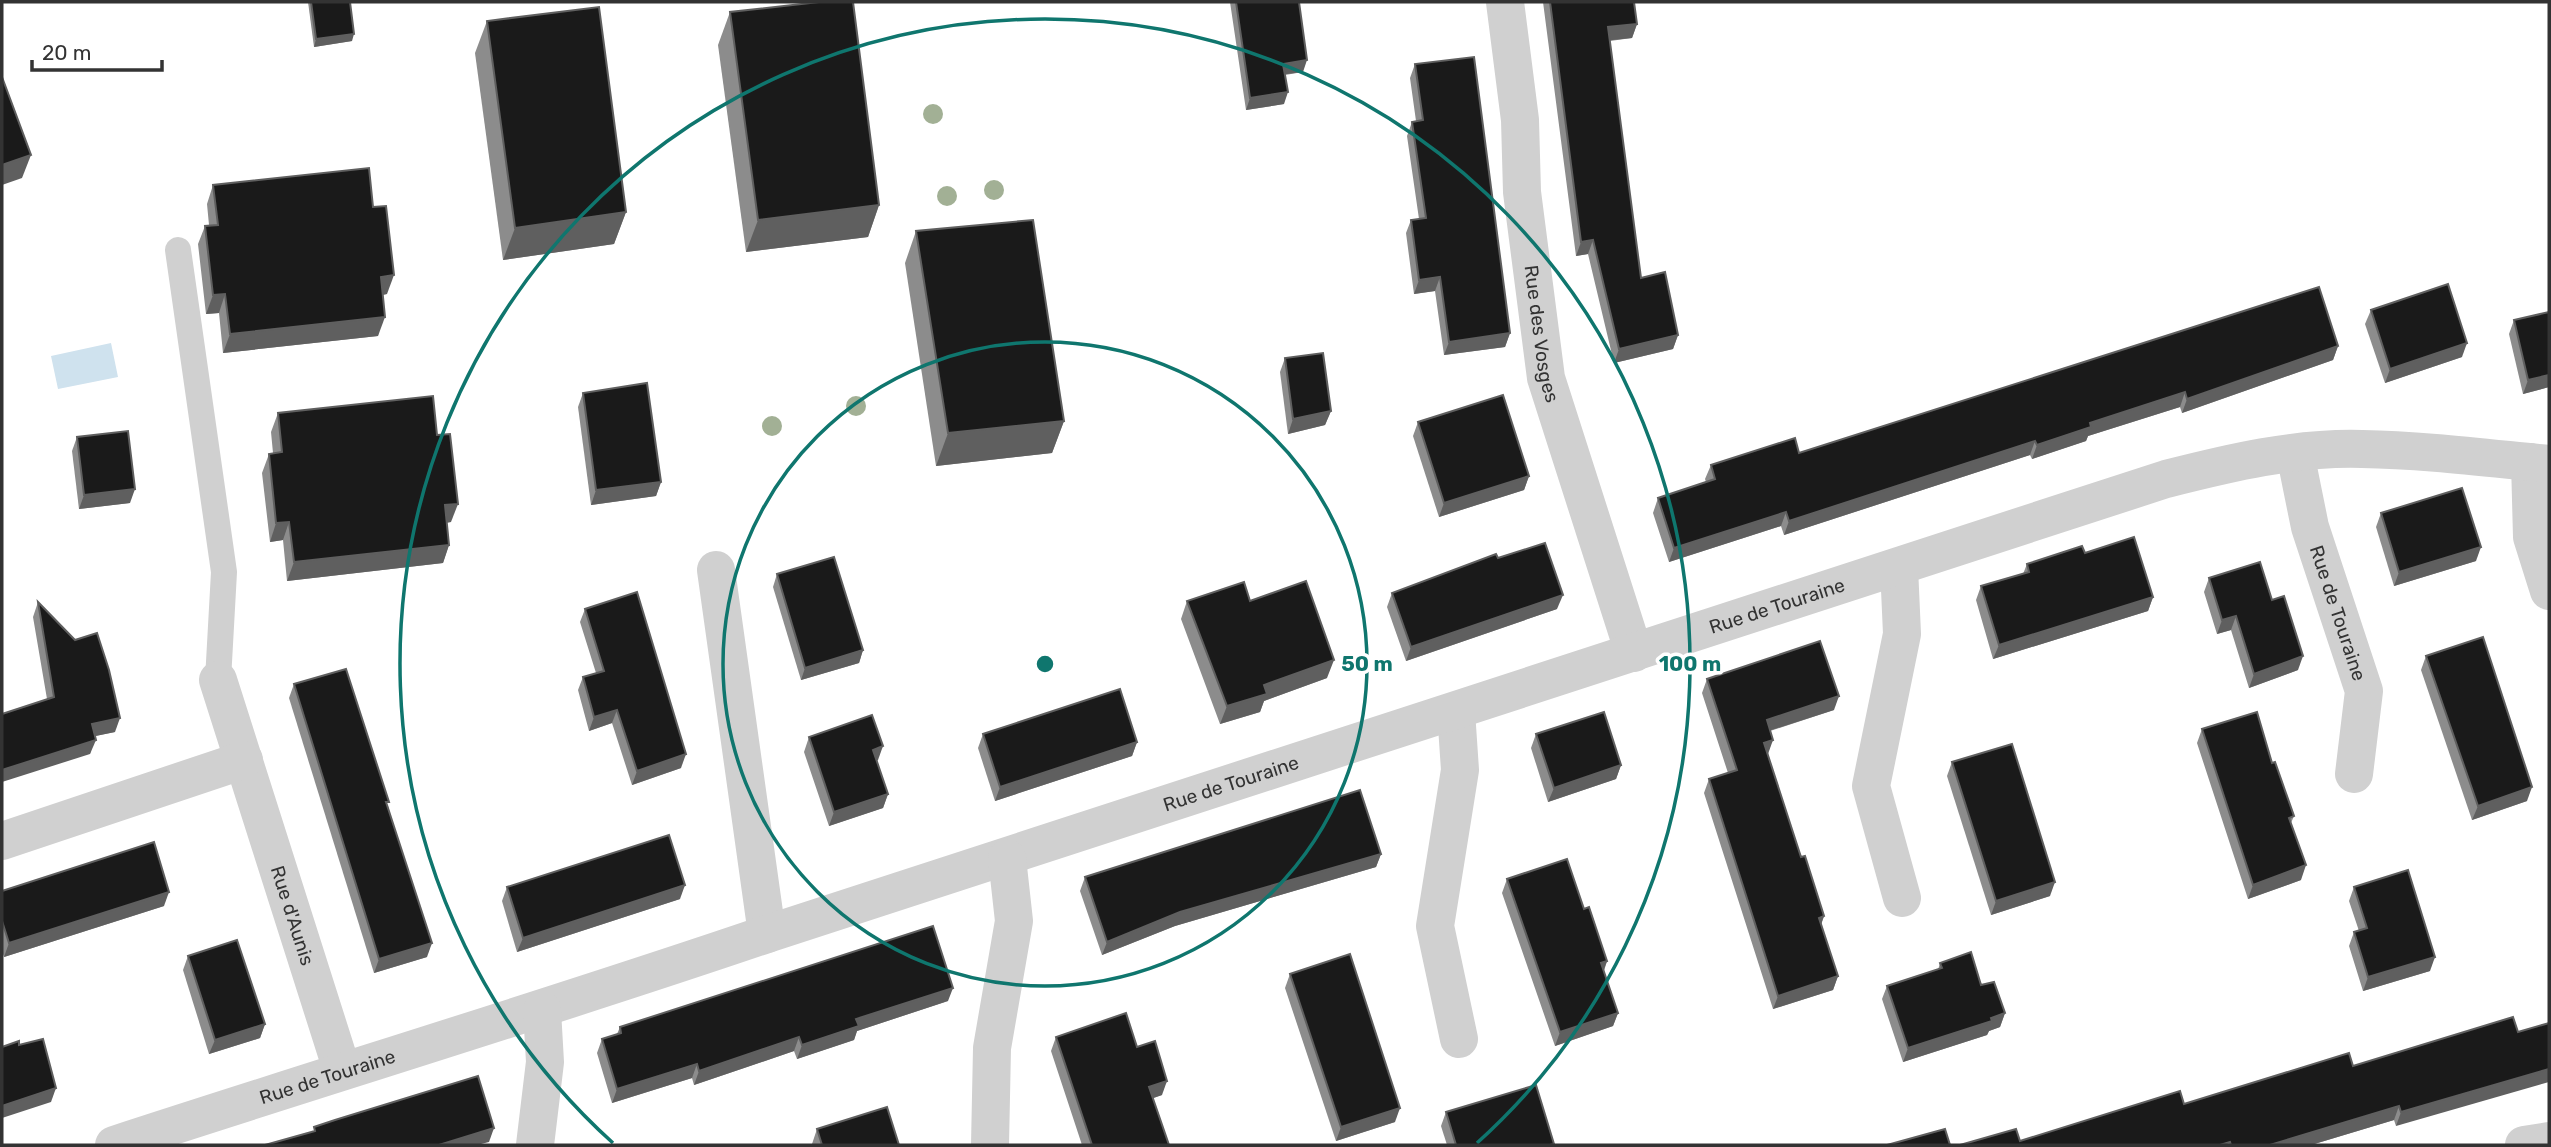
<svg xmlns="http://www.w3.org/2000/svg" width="2551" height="1147" font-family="Rubik,sans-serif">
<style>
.water{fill:#cfe2ee}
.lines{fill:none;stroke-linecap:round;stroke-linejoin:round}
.lane{stroke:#d0d0d0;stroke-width:26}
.street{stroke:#d0d0d0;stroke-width:38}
.tree{fill:#a2b095}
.wall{fill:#8c8c8c}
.shaded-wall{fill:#5f5f5f}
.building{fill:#1a1a1a;stroke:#5f5f5f;stroke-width:2}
.ring{fill:none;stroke:#0f766e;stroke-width:3.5}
.labels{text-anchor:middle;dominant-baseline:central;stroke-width:7;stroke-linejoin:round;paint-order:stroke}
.street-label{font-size:19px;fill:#333;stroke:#fff}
.centre{fill:#0f766e;stroke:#fff;stroke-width:3.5}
.ring-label{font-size:21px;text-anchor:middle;font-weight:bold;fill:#0f766e;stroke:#fff;stroke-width:7;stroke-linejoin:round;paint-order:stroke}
</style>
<rect width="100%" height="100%" fill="#fff"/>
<!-- water -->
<path class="water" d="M 111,343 L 118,377 L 58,389 L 51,356 Z"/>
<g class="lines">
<!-- lane -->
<path class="lane" d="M 178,250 L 224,572 L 218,680"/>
<!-- street -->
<g class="street">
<path id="s1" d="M 1505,2 L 1520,120 L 1522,192 L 1546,378 L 1634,653"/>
<path id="s2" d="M 2295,453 L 2310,527 L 2364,691 L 2354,774"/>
<path d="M 2530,462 L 2532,537 L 2549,591"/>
<path d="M 1899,567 L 1902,634 L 1871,786 L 1902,898"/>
<path d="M 716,570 L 767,934"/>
<path id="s3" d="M 218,680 L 342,1070"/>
<path d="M 1456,711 L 1460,770 L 1435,926 L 1459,1039"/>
<path d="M 2,841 L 244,760"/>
<path id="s4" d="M 114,1145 C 331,1074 550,1008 767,934 L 2166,479 C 2229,463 2295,447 2362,449 C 2424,450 2487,458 2549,464"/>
<path d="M 535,1145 L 545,1062 L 542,1010"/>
<path d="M 990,1145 L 992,1048 L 1014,921 L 1007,858"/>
<path d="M 2524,1145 L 2549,1141"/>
</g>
</g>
<!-- trees -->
<g class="tree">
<circle cx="933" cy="114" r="10"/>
<circle cx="994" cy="190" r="10"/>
<circle cx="947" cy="196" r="10"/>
<circle cx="856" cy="406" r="10"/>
<circle cx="772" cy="426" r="10"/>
</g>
<!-- wall -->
<g class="wall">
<path d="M 308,2 L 350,2 L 352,41 L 314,47 Z"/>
<path d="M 1230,2 L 1299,2 L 1303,72 L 1285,75 L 1284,104 L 1246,110 Z"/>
<path d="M 1543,2 L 1634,2 L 1637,24 L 1632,38 L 1610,41 L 1641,278 L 1678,335 L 1673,349 L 1614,363 L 1588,254 L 1576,256 Z"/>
<path d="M 730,12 L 879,205 L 868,237 L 746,252 L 718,45 Z"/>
<path d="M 487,21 L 626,212 L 614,244 L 503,260 L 475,53 Z"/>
<path d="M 1415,64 L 1510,333 L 1505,347 L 1444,355 L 1435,291 L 1414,294 L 1406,233 L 1411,220 L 1419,219 L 1407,136 L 1412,122 L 1416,121 L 1410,78 Z"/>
<path d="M 213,185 L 373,207 L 387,294 L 383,295 L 378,336 L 223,353 L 219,313 L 206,314 L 198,244 L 205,226 L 209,225 L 207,204 Z"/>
<path d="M 916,231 L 1064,421 L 1052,453 L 936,466 L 905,263 Z"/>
<path d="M 2371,310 L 2462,357 L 2385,383 L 2365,324 Z"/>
<path d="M 2549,312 L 2549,387 L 2523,394 L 2509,334 L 2514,320 Z"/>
<path d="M 2338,346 L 2333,360 L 2182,413 L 2180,407 L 2088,436 L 2086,441 L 2032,459 L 2030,455 L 1784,535 L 1781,526 L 1669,562 L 1653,513 L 1658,498 L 1706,482 L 1705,479 L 1711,465 L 1799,453 Z"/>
<path d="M 1285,358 L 1331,411 L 1325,425 L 1288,434 L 1280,372 Z"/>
<path d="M 583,393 L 661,482 L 656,496 L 591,505 L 578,407 Z"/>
<path d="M 278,413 L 437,435 L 451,522 L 447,523 L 449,545 L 443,563 L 287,581 L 283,540 L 270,542 L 262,473 L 269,454 L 273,453 L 271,432 Z"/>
<path d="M 1418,422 L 1529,476 L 1524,490 L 1439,517 L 1413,436 Z"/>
<path d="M 77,437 L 130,503 L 79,509 L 72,451 Z"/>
<path d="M 2381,513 L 2476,561 L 2394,586 L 2376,527 Z"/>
<path d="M 2085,553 L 2153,597 L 2148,611 L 1993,659 L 1976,600 L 1981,586 L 2023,574 L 2027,564 Z"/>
<path d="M 777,574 L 863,650 L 859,663 L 801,680 L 773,587 Z"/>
<path d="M 2209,578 L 2298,670 L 2249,688 L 2231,630 L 2217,634 L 2204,592 Z"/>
<path d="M 1392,593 L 1557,609 L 1406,661 L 1387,607 Z"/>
<path d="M 1187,601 L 1250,601 L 1327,678 L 1264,701 L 1260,712 L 1220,724 L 1181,619 Z"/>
<path d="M 38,602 L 115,732 L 95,736 L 90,754 L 47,699 L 33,617 Z"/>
<path d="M 585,609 L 681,768 L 632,785 L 612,723 L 589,731 L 578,690 L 583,677 L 596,673 L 580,622 Z"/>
<path d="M 2426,656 L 2527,801 L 2472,820 L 2421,670 Z"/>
<path d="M 1707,679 L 1834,710 L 1770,731 L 1768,754 L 1801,857 L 1824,916 L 1821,925 L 1838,976 L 1833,990 L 1773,1009 L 1704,793 L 1709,779 L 1728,773 L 1702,693 Z"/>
<path d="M 294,684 L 388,806 L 427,957 L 374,973 L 289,698 Z"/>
<path d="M 2202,729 L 2272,763 L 2294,816 L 2291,823 L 2301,880 L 2248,899 L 2197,743 Z"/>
<path d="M 983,734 L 1137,742 L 1132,756 L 995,801 L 978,748 Z"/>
<path d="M 1536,734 L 1621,765 L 1616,779 L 1548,802 L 1531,748 Z"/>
<path d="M 809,737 L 878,760 L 877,761 L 888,794 L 883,808 L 829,826 L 804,752 Z"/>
<path d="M 1952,762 L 2050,896 L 1991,915 L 1947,776 Z"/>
<path d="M 1381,854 L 1376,867 L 1175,926 L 1102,955 L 1080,891 L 1085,877 Z"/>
<path d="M 1507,879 L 1584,909 L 1607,961 L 1604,971 L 1618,1013 L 1613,1026 L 1555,1046 L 1502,893 Z"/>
<path d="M 507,887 L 680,899 L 517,952 L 502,901 Z"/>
<path d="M 2354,887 L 2430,971 L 2363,991 L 2349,946 L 2354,932 L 2359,931 L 2349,901 Z"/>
<path d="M 2,891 L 164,906 L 4,957 L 2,951 Z"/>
<path d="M 188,956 L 265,1024 L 260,1038 L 209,1054 L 183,970 Z"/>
<path d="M 1940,963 L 1981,985 L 2005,1013 L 2000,1027 L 1989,1031 L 1987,1035 L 1903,1062 L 1882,999 L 1887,986 L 1938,970 Z"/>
<path d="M 1290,974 L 1395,1122 L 1336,1141 L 1285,988 Z"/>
<path d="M 948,1001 L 857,1031 L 854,1040 L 797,1059 L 794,1051 L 694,1085 L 692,1078 L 612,1103 L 597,1053 L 602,1039 L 617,1034 L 620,1027 Z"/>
<path d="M 2513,1017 L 2396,1126 L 2394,1120 L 2311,1145 L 1960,1145 L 2020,1141 L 2353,1066 Z"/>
<path d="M 1056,1037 L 1137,1047 L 1162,1095 L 1153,1098 L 1169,1145 L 1082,1145 L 1051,1051 Z"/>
<path d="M 1446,1112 L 1554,1144 L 1553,1145 L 1447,1145 L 1441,1126 Z"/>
<path d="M 817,1129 L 899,1145 L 813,1145 L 812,1144 Z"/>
</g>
<!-- shaded-wall -->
<g class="shaded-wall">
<path d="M 1637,24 L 1632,38 L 1603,41 L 1608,27 Z"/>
<path d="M 354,34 L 352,41 L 314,47 L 316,39 Z"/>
<path d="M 1307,60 L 1303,72 L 1279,75 L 1283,64 Z"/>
<path d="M 1288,92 L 1284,104 L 1246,110 L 1250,98 Z"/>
<path d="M 31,155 L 22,178 L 2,185 L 2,165 Z"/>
<path d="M 879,205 L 868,237 L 746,252 L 758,220 Z"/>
<path d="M 626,212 L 614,244 L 503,260 L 515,228 Z"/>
<path d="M 1593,240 L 1588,254 L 1576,256 L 1581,242 Z"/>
<path d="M 394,275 L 387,294 L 374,296 L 381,277 Z"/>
<path d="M 1440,277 L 1435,291 L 1414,294 L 1419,280 Z"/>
<path d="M 225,294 L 219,313 L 206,314 L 213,295 Z"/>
<path d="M 385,317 L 378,336 L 223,353 L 230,334 Z"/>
<path d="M 1510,333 L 1505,347 L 1444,355 L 1449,342 Z"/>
<path d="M 1678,335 L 1673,349 L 1614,363 L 1619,349 Z"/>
<path d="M 2467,343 L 2462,357 L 2385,383 L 2390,369 Z"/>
<path d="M 2338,346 L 2333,360 L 2182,413 L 2187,399 Z"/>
<path d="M 2549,375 L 2549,387 L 2523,394 L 2528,380 Z"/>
<path d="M 2185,392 L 2180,407 L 2088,436 L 2086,441 L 2032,459 L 2037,445 L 2090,423 Z"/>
<path d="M 1331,411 L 1325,425 L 1288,434 L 1293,419 Z"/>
<path d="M 1064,421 L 1052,453 L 936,466 L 948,433 Z"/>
<path d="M 2035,441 L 2030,455 L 1784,535 L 1789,521 Z"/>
<path d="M 1529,476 L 1524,490 L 1439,517 L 1444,503 Z"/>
<path d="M 661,482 L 656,496 L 591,505 L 596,490 Z"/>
<path d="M 135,489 L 130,503 L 79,509 L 84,495 Z"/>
<path d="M 458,504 L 451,522 L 438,523 L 445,505 Z"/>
<path d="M 1786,512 L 1781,526 L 1669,562 L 1674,548 Z"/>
<path d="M 289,522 L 283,540 L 270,542 L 276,523 Z"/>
<path d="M 449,545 L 443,563 L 287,581 L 294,562 Z"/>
<path d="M 2481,547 L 2476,561 L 2394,586 L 2399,572 Z"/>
<path d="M 1563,595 L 1557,609 L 1406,661 L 1411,647 Z"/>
<path d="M 2153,597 L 2148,611 L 1993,659 L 1999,645 Z"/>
<path d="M 2236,616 L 2231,630 L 2217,634 L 2222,620 Z"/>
<path d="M 863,650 L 859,663 L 801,680 L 805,668 Z"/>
<path d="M 2303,656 L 2298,670 L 2249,688 L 2254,674 Z"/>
<path d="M 1334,660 L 1327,678 L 1264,701 L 1260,712 L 1220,724 L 1227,706 L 1264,685 Z"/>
<path d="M 1839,696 L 1834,710 L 1762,733 L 1767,720 Z"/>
<path d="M 617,710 L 612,723 L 589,731 L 594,717 Z"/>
<path d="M 120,718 L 115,732 L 86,738 L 92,724 Z"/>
<path d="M 96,740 L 90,754 L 2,782 L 2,770 Z"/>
<path d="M 1773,740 L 1768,754 L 1759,757 L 1764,743 Z"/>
<path d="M 1137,742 L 1132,756 L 995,801 L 1000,787 Z"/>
<path d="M 883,746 L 878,760 L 868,764 L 873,750 Z"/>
<path d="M 686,754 L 681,768 L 632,785 L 637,771 Z"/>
<path d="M 1621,765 L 1616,779 L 1548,802 L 1554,788 Z"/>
<path d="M 2532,787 L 2527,801 L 2472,820 L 2478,806 Z"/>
<path d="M 888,794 L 883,808 L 829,826 L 834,812 Z"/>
<path d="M 1381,854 L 1376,867 L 1175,926 L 1102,955 L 1107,942 L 1180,912 Z"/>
<path d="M 2306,865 L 2301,880 L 2248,899 L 2253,885 Z"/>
<path d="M 2055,882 L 2050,896 L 1991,915 L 1996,901 Z"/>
<path d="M 685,885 L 680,899 L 517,952 L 523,938 Z"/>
<path d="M 169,892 L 164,906 L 4,957 L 9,943 Z"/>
<path d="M 1824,916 L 1819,930 L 1819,918 Z"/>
<path d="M 432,943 L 427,957 L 374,973 L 379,959 Z"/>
<path d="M 2435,957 L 2430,971 L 2363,991 L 2368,977 Z"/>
<path d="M 1607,961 L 1602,975 L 1601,963 Z"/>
<path d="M 1838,976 L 1833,990 L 1773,1009 L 1778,996 Z"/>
<path d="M 953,988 L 948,1001 L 857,1031 L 854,1040 L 797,1059 L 802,1045 L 856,1019 Z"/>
<path d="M 1618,1013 L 1613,1026 L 1555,1046 L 1560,1032 Z"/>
<path d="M 2005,1013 L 2000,1027 L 1989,1031 L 1987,1035 L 1903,1062 L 1908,1048 Z"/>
<path d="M 265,1024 L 260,1038 L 209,1054 L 215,1040 Z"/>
<path d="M 799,1037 L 794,1051 L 694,1085 L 699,1071 Z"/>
<path d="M 697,1064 L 692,1078 L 612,1103 L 617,1089 Z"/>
<path d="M 2549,1069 L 2549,1082 L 2396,1126 L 2401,1112 Z"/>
<path d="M 1167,1081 L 1162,1095 L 1145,1101 L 1149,1087 Z"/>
<path d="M 56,1088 L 51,1102 L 2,1118 L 2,1106 Z"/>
<path d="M 2399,1106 L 2394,1120 L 2311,1145 L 2270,1145 Z"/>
<path d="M 1400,1108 L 1395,1122 L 1336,1141 L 1341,1127 Z"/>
<path d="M 494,1128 L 489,1142 L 477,1145 L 439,1145 Z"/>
</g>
<!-- building -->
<g class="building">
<path d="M 311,2 L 350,2 L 354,34 L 316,39 Z"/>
<path d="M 819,2 L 853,2 L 879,205 L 758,220 L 730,12 Z"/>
<path d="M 1236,2 L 1299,2 L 1307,60 L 1283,64 L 1288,92 L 1250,98 Z"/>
<path d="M 1550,2 L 1634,2 L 1637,24 L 1608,27 L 1641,278 L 1665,272 L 1678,335 L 1619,349 L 1593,240 L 1581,242 Z"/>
<path d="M 599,7 L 626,212 L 515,228 L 487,21 Z"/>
<path d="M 1474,57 L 1510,333 L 1449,342 L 1440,277 L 1419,280 L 1411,220 L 1426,218 L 1412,122 L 1423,120 L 1415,64 Z"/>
<path d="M 2,77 L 31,155 L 2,165 Z"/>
<path d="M 369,168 L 373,207 L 386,206 L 394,275 L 381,277 L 385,317 L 230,334 L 225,294 L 213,295 L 205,226 L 218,225 L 213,185 Z"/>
<path d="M 1033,220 L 1064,421 L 948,433 L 916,231 Z"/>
<path d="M 2448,284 L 2467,343 L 2390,369 L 2371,310 Z"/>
<path d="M 2319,287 L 2338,346 L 2187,399 L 2185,392 L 2090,423 L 2091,427 L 2037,445 L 2035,441 L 1789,521 L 1786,512 L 1674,548 L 1658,498 L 1715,479 L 1711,465 L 1795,438 L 1799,453 Z"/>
<path d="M 2549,312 L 2549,375 L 2528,380 L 2514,320 Z"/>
<path d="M 1323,353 L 1331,411 L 1293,419 L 1285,358 Z"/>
<path d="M 647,383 L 661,482 L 596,490 L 583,393 Z"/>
<path d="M 1503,395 L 1529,476 L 1444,503 L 1418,422 Z"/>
<path d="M 433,396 L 437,435 L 450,434 L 458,504 L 445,505 L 449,545 L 294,562 L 289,522 L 276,523 L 269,454 L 282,452 L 278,413 Z"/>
<path d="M 128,431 L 135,489 L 84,495 L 77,437 Z"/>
<path d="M 2462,488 L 2481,547 L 2399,572 L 2381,513 Z"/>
<path d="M 2134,537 L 2153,597 L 1999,645 L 1981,586 L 2029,572 L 2027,564 L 2082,546 L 2085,553 Z"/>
<path d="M 1545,543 L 1563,595 L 1411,647 L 1392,593 L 1496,554 L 1498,558 Z"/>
<path d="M 834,557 L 863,650 L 805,668 L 777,574 Z"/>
<path d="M 2260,562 L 2272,600 L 2284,596 L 2303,656 L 2254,674 L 2236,616 L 2222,620 L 2209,578 Z"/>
<path d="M 1306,581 L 1334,660 L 1264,685 L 1267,694 L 1227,706 L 1187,601 L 1244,582 L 1250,601 Z"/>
<path d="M 637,592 L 686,754 L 637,771 L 617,710 L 594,717 L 583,677 L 604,671 L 585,609 Z"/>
<path d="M 38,602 L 75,640 L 97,633 L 109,670 L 120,718 L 92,724 L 96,740 L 2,770 L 2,714 L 54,697 Z"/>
<path d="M 2483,637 L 2532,787 L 2478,806 L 2426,656 Z"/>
<path d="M 1820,641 L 1839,696 L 1767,720 L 1773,740 L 1764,743 L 1801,857 L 1805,856 L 1824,916 L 1819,918 L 1838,976 L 1778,996 L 1709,779 L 1737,770 L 1707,679 Z"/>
<path d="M 346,669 L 389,802 L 386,802 L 432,943 L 379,959 L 294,684 Z"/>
<path d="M 1120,689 L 1137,742 L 1000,787 L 983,734 Z"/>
<path d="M 1604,712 L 1621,765 L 1554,788 L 1536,734 Z"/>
<path d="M 2257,712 L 2272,763 L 2275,762 L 2294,816 L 2289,818 L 2306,865 L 2253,885 L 2202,729 Z"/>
<path d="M 872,715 L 883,746 L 873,750 L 888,794 L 834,812 L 809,737 Z"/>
<path d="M 2012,744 L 2055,882 L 1996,901 L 1952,762 Z"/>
<path d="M 1360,790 L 1381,854 L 1180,912 L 1107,942 L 1085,877 Z"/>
<path d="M 669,835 L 685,885 L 523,938 L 507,887 Z"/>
<path d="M 154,842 L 169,892 L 9,943 L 2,921 L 2,891 Z"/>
<path d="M 1567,859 L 1584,909 L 1589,907 L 1607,961 L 1601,963 L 1618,1013 L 1560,1032 L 1507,879 Z"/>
<path d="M 2408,870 L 2435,957 L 2368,977 L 2354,932 L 2367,928 L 2354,887 Z"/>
<path d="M 933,926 L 953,988 L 856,1019 L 859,1026 L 802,1045 L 799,1037 L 699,1071 L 697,1064 L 617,1089 L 602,1039 L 621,1033 L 620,1027 Z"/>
<path d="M 237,940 L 265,1024 L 215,1040 L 188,956 Z"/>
<path d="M 1971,952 L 1981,985 L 1994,982 L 2005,1013 L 1991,1018 L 1992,1021 L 1908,1048 L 1887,986 L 1942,968 L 1940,963 Z"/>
<path d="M 1350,954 L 1400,1108 L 1341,1127 L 1290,974 Z"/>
<path d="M 1126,1013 L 1137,1047 L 1155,1041 L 1167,1081 L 1149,1087 L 1169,1145 L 1092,1145 L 1056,1037 Z"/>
<path d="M 2513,1017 L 2518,1032 L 2549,1023 L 2549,1069 L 2401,1112 L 2399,1106 L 2270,1145 L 2231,1145 L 2230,1142 L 2220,1145 L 1960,1145 L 2016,1129 L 2020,1141 L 2180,1091 L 2184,1104 L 2349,1053 L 2353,1066 Z"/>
<path d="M 43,1039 L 56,1088 L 2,1106 L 2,1047 L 19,1041 L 19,1045 Z"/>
<path d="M 478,1076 L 494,1128 L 439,1145 L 265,1145 L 315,1131 L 314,1127 L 335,1120 Z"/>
<path d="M 1536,1085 L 1554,1144 L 1550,1145 L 1456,1145 L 1446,1112 Z"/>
<path d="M 887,1107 L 899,1145 L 822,1145 L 817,1129 Z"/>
<path d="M 1945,1129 L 1950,1145 L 1887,1145 Z"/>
</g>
<!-- distance rings -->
<g class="ring">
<circle cx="1045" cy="664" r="322"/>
<path d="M613 1143A645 645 0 1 1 1477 1143"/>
</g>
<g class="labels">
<!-- street labels -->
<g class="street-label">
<text stroke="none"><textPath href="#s1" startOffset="334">Rue des Vosges</textPath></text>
<text stroke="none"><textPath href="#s4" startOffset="1748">Rue de Touraine</textPath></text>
<text stroke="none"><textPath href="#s2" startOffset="166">Rue de Touraine</textPath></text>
<text stroke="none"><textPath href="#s4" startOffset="1174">Rue de Touraine</textPath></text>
<text stroke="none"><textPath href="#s3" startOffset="247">Rue d'Aunis</textPath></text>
<text stroke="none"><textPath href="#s4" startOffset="224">Rue de Touraine</textPath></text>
</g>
</g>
<circle cx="1045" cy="664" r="10" class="centre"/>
<g class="ring-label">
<text x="1367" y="671">50 m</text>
<text x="1690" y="671">100 m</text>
</g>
<!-- border -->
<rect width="2551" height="1147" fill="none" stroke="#333333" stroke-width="7"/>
<!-- scale -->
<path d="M32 60v10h130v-10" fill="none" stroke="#333333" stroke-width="3.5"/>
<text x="42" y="60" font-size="21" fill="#333333" stroke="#ffffff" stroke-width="5" paint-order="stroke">20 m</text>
</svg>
